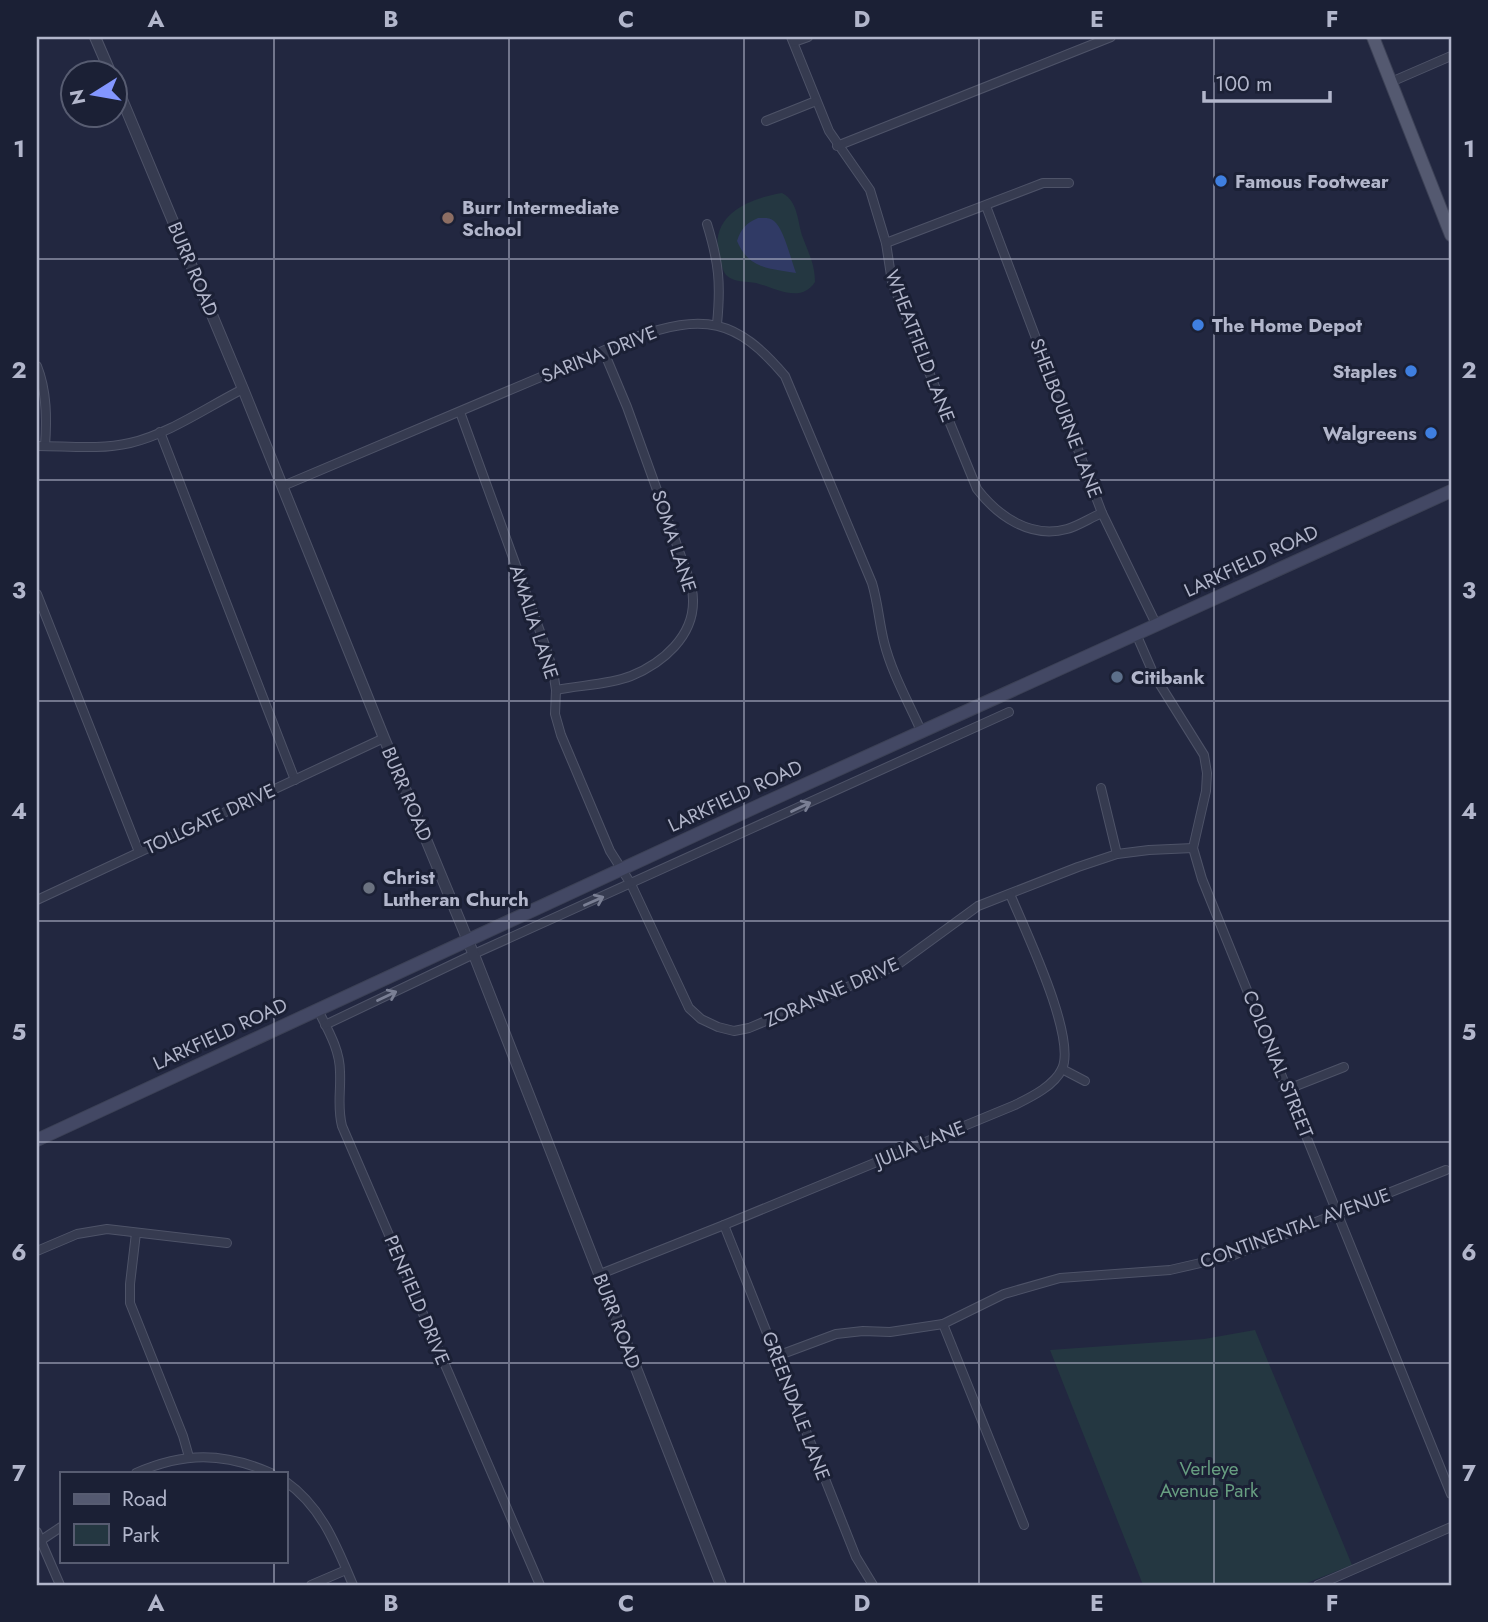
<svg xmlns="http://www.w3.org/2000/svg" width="1488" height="1622" font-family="Jost,sans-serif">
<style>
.green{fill:#243741}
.water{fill:#303a65}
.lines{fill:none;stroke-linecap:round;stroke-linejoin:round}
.minor-casing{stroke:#4e5368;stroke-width:10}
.tertiary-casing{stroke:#4e5368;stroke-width:12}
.secondary-casing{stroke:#3c4156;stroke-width:14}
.primary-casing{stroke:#3c4156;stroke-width:14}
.minor{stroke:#363b50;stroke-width:8}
.tertiary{stroke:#363b50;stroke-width:10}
.secondary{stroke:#434864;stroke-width:12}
.primary{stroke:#545970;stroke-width:12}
.oneway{stroke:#7a7f94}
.grid{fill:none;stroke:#b2b6cb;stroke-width:2;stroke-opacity:0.55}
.shop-dot{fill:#3f7fe0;stroke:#1b2035;stroke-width:2.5}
.education-dot{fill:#8d6e63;stroke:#1b2035;stroke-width:2.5}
.service-dot{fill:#5c6f8a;stroke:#1b2035;stroke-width:2.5}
.worship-dot{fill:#6b7280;stroke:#1b2035;stroke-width:2.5}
.labels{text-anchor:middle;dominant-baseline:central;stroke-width:6;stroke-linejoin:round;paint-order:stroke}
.poi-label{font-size:19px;font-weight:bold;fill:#b2b6cb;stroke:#1b2035;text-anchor:start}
.street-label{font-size:19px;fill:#b2b6cb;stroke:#1b2035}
.park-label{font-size:19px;fill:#679e81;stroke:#1b2035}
.neatline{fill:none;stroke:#b2b6cb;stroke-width:2.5}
.grid-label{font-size:23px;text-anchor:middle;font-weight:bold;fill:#b2b6cb}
</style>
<rect width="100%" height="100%" fill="#222740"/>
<!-- green -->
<g class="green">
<path d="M 782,193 C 799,202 797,222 803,238 C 809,254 815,265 815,282 C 801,304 775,288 756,283 C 746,281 734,283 726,275 C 722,270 721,261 719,255 C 709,215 750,198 782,193 Z"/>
<path d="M 1255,1330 L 1352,1565 L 1302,1585 L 1177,1585 L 1176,1583 L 1170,1585 L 1143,1585 L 1050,1350 L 1204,1339 Z"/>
</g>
<!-- water -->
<path class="water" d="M 758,218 C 763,218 770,217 774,221 C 784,229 791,260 796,273 C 768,268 749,269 737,241 C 741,229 746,223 758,218 Z"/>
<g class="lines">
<defs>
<g id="minor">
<path d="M 791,37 L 829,131 L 870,190 L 886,243 L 892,282 L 977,489 C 998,516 1030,539 1067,529 C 1078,526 1090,518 1102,513"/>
<path d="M 794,42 L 808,37"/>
<path d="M 1391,82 L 1451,56"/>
<path d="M 766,121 L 816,101"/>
<path d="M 837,146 L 1111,37"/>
<path d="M 986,206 L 1102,513 L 1157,626"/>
<path d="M 707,224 C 719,263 721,284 717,324"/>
<path d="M 886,243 L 1043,183 L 1069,183"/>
<path d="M 37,366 C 47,391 47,419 45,446"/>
<path d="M 460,412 L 546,648 L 553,671 L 556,690 L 555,714 L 561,735 L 610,851 L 631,884 L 689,1008 L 701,1019 L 718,1027 L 734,1031 L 749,1028 L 876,975 L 900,963 L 978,906 L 1078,867 L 1117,854 L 1149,850 L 1193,848"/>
<path d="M 160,432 L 295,780"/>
<path d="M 37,446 C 68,446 99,450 130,443 C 169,434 207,407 243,389"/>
<path d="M 283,486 L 633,338 C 704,313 736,318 785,376 L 872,583 C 878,603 879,622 884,642 C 892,674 909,703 922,733"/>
<path d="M 37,594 L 139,852"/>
<path d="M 1137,636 L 1154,675 L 1204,755 L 1207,773 L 1206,791 L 1193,848 L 1202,879 L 1451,1494"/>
<path d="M 556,690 C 580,685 608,685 631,676 C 663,663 694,636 693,600 C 693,591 690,581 687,573 L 627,407 L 604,352"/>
<path d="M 1101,788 L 1117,854"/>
<path d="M 37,900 L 384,738"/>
<path d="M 318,1010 C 328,1030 340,1050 340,1072 C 341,1092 337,1106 342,1126 L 540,1585"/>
<path d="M 325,1025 L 474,954 L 1009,712"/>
<path d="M 1062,1069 L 1085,1081"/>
<path d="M 1288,1089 L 1344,1067"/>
<path d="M 724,1225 L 856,1557 L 873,1585"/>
<path d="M 136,1233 L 130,1284 L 130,1303 L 183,1436 L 189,1457"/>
<path d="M 37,1251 L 77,1234 L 107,1229 L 227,1243"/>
<path d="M 598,1275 L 724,1225 L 1015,1105 C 1031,1097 1054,1086 1062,1069 C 1077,1037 1024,928 1010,894"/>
<path d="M 943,1324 L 1024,1525"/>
<path d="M 777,1356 L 836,1334 L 863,1331 L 890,1332 L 943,1324 L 1004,1294 L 1060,1278 L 1170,1270 L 1231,1256 L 1446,1170"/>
<path d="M 136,1473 C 184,1452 223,1452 271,1473"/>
<path d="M 285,1481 C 322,1507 336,1545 353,1585"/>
<path d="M 37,1532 L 60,1585"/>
<path d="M 37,1543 L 61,1527"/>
<path d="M 311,1585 L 346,1570"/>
<path d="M 1318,1585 L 1451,1527"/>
</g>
<g id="tertiary">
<path d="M 95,37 L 111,74"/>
<path d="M 116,85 L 243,389 L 384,738 L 476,960 L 721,1585"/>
</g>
<path id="secondary" d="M 37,1140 L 760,805 L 1451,491"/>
<path id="primary" d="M 1373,37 L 1451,235"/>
</defs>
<!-- minor casing -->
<use href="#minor" class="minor-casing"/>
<!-- tertiary casing -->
<use href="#tertiary" class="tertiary-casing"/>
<!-- secondary casing -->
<use href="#secondary" class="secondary-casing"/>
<!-- primary casing -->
<use href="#primary" class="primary-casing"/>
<!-- minor -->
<use href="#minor" class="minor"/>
<!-- tertiary -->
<use href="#tertiary" class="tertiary"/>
<!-- secondary -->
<use href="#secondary" class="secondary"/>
<!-- primary -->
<use href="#primary" class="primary"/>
</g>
<!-- one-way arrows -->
<defs><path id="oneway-shaft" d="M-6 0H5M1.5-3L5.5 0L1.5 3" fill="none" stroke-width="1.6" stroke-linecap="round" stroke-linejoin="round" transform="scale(1.75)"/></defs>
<g class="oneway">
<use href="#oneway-shaft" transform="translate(801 807) rotate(-25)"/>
<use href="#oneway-shaft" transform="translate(594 901) rotate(-24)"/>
<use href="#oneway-shaft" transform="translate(387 996) rotate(-25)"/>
</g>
<!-- grid -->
<path class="grid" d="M 274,37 L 274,1473M 509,37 L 509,1585M 744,37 L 744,1585M 979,37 L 979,1585M 1214,37 L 1214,1585M 37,259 L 1451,259M 37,480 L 1451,480M 37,701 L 1451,701M 37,921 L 1451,921M 37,1142 L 1451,1142M 37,1363 L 1451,1363M 274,1561 L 274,1585"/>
<!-- markers -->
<g class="shop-dot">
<circle cx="1221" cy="181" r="7"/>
<circle cx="1198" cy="325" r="7"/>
<circle cx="1411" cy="371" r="7"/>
<circle cx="1431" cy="433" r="7"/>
</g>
<circle class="education-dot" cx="448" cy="218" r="7"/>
<circle class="service-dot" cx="1117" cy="677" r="7"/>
<circle class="worship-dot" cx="369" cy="888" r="7"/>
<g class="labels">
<!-- poi labels -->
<g class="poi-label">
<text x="1235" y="181">Famous Footwear</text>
<text x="462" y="207">Burr Intermediate<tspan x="462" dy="22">School</tspan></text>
<text x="1212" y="325">The Home Depot</text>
<text x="1397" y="371" text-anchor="end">Staples</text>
<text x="1417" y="433" text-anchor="end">Walgreens</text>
<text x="1131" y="677">Citibank</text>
<text x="383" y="877">Christ<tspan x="383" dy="22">Lutheran Church</tspan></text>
</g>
<!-- street labels -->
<g class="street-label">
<text transform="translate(193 269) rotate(67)">BURR ROAD</text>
<text transform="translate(920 346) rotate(69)">WHEATFIELD LANE</text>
<text transform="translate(599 354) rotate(-22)">SARINA DRIVE</text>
<text transform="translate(1066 418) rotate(69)">SHELBOURNE LANE</text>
<text transform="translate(674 541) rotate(72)">SOMA LANE</text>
<text transform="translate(1251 561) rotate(-25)">LARKFIELD ROAD</text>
<text transform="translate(534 622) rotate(72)">AMALIA LANE</text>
<text transform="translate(407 794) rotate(67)">BURR ROAD</text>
<text transform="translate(735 796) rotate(-25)">LARKFIELD ROAD</text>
<text transform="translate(210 819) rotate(-25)">TOLLGATE DRIVE</text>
<text transform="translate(832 992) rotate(-24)">ZORANNE DRIVE</text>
<text transform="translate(220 1034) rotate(-25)">LARKFIELD ROAD</text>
<text transform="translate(1278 1064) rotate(68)">COLONIAL STREET</text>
<text transform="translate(920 1144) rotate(-22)">JULIA LANE</text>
<text transform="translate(1295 1228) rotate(-20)">CONTINENTAL AVENUE</text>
<text transform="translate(417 1300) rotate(67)">PENFIELD DRIVE</text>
<text transform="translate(617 1321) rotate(69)">BURR ROAD</text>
<text transform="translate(796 1406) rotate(69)">GREENDALE LANE</text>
</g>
<!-- park labels -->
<g class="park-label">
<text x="1209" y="1468">Verleye<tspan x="1209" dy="22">Avenue Park</tspan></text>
</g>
</g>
<!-- border -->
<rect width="1488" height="1622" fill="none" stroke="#1b2035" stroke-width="77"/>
<!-- legend -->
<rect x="60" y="1472" width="228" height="91" fill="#1b2035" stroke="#575c71" stroke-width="2"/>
<rect x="74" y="1494" width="35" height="10" fill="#545970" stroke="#575c71" stroke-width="2"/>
<text x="122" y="1506" font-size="21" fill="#b2b6cb">Road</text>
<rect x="74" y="1524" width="35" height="21" fill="#243741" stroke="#575c71" stroke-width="2"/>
<text x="122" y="1542" font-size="21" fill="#b2b6cb">Park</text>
<!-- north arrow -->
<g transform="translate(94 94) rotate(259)"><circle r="33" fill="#1b2035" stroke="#575c71" stroke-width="2"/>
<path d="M0-5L12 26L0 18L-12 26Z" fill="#8396ff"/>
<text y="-10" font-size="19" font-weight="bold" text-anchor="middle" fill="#b2b6cb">N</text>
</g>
<!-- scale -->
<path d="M1204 91v10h126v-10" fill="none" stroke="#b2b6cb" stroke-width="3.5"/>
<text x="1215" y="91" font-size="21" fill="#b2b6cb" stroke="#1b2035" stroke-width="5" paint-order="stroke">100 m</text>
<rect x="38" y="38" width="1412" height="1546" class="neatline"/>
<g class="grid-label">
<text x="156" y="27">A</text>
<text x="391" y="27">B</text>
<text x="626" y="27">C</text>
<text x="862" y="27">D</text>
<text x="1097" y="27">E</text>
<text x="1332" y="27">F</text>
<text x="19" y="157">1</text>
<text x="1469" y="157">1</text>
<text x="19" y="378">2</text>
<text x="1469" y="378">2</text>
<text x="19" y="598">3</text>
<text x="1469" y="598">3</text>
<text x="19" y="819">4</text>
<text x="1469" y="819">4</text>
<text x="19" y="1040">5</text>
<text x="1469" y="1040">5</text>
<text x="19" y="1260">6</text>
<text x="1469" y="1260">6</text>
<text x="19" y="1481">7</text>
<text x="1469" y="1481">7</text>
<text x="156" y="1611">A</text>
<text x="391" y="1611">B</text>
<text x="626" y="1611">C</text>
<text x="862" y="1611">D</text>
<text x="1097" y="1611">E</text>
<text x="1332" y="1611">F</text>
</g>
</svg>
